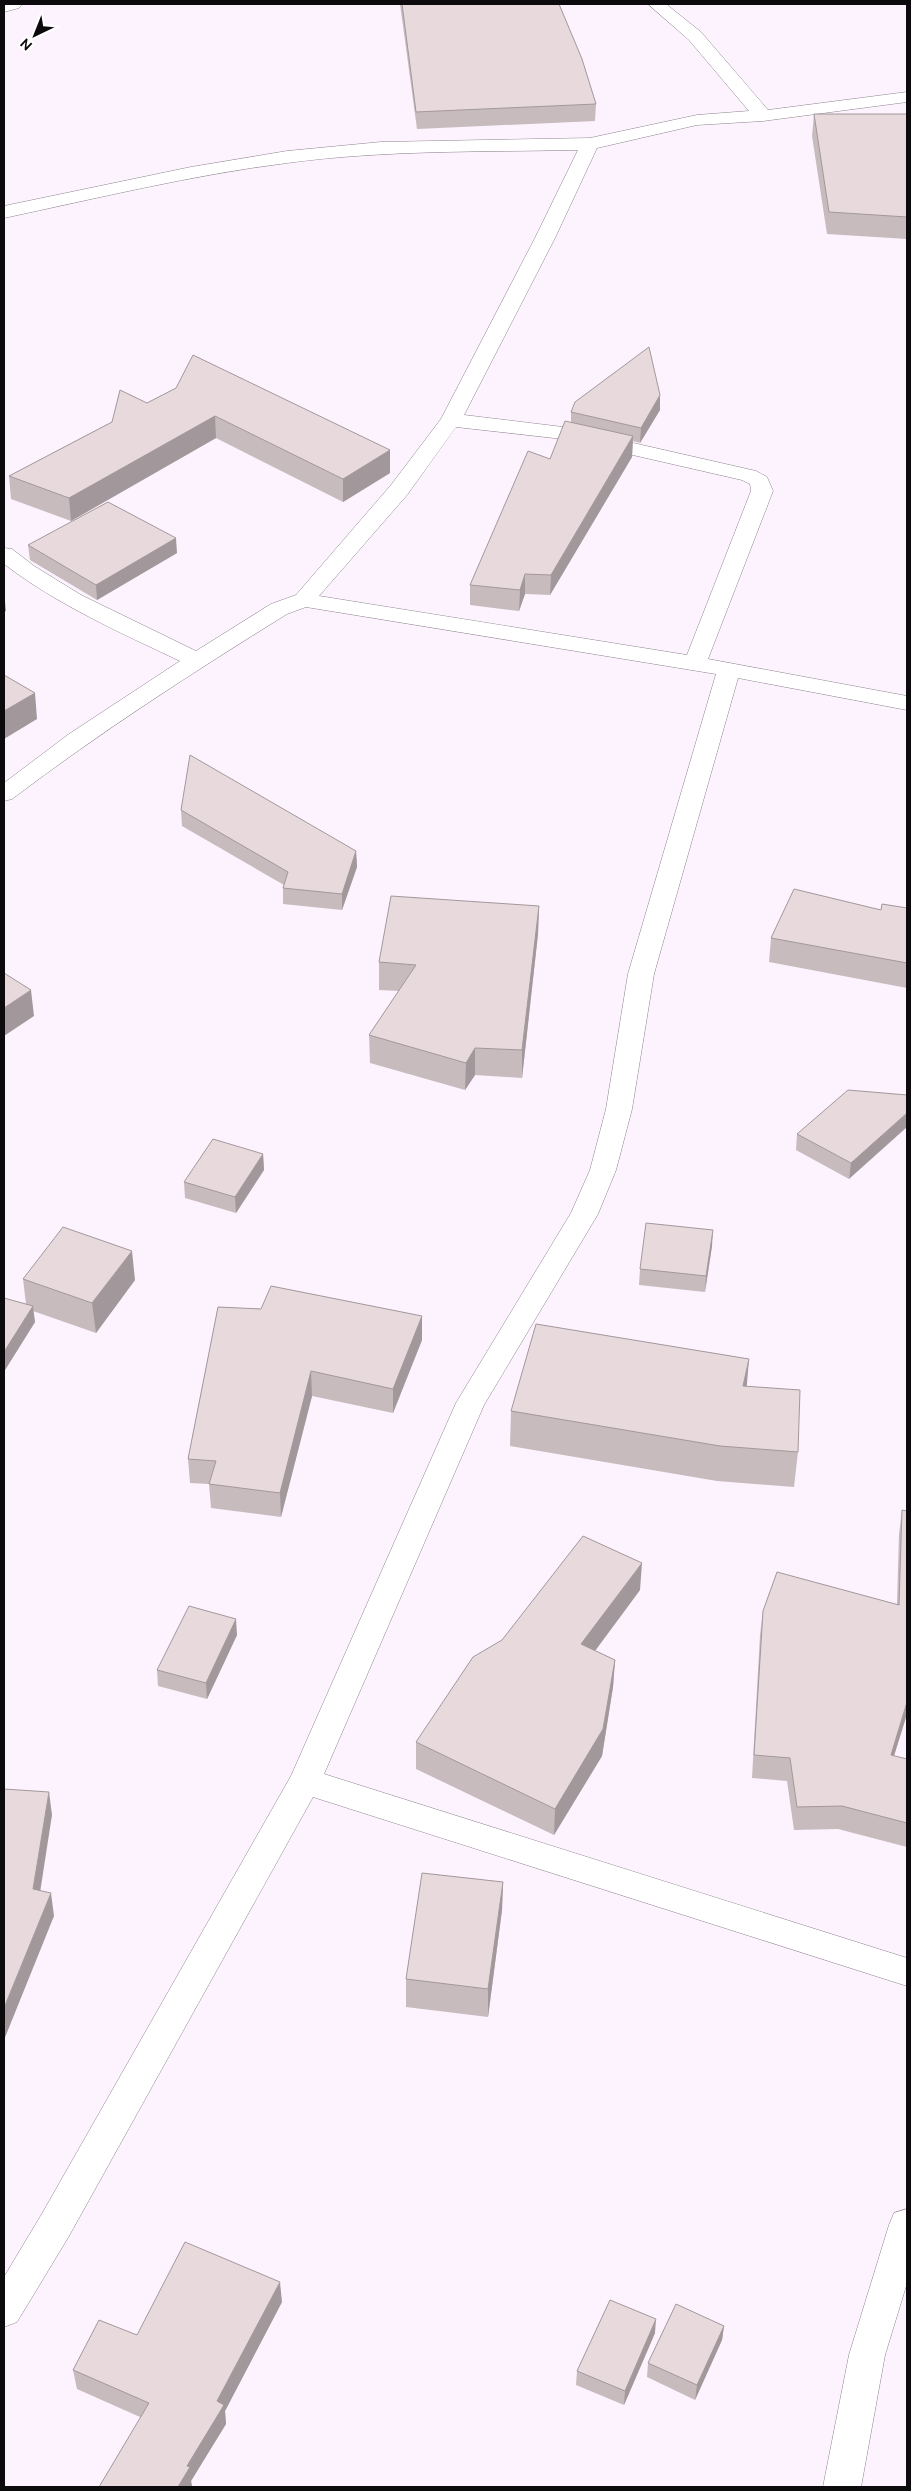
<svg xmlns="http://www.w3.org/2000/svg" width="911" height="2491" font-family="Ubuntu,sans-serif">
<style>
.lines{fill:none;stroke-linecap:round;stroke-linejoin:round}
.minor-casing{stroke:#8c838d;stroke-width:1}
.minor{fill:#fff;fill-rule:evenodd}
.wall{fill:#c8bbbe}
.shaded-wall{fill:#a2989b}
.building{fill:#e8d9dd;stroke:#a2989b}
</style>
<rect width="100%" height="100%" fill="#fdf3fe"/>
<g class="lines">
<defs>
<g id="minor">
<path d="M 4,4 L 22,4 L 19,8 L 4,12 Z"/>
<path d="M 648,4 L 666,4 L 701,32 L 768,110 L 907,92 L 907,102 L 763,121 L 697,125 L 597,148 L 555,238 L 464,415 L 563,427 L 756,471 L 767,477 L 773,491 L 708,659 L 907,696 L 907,710 L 738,678 L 654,974 L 632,1109 L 616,1170 L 598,1214 L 484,1405 L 324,1774 L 907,1958 L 907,1986 L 313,1797 L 69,2236 L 17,2322 L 4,2327 L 4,2277 L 43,2212 L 291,1776 L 456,1403 L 571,1213 L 590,1170 L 606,1109 L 628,974 L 716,674 L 306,607 L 287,614 C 192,673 102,731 12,799 L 4,801 L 4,783 L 69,734 L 180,661 C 119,632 58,605 4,564 L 4,548 L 12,549 L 34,566 L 81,595 L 196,651 L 271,604 L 296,595 L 391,485 L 441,419 L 535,238 L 578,150 C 481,152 383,150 287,163 C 192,175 98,198 4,218 L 4,206 L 191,167 L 287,151 L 381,142 L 590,138 L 697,115 L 749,111 L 689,40 ZM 456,427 L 563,439 L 742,480 L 750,484 L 751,491 L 687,655 L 319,596 L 407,495 Z"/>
<path d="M 907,2209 L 907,2283 L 885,2355 L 861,2487 L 823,2487 L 849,2355 L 889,2225 L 894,2213 Z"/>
</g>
</defs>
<!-- minor casing -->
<use href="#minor" class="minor-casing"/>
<!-- minor -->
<use href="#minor" class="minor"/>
</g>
<!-- wall -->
<g class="wall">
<path d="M 400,4 L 559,4 L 596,104 L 595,121 L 417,129 Z"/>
<path d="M 814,114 L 907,114 L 907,239 L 827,234 L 812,136 Z"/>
<path d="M 176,388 L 390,473 L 343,502 L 216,438 L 71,521 L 11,499 L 9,476 Z"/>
<path d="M 660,410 L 640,443 L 633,441 L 632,457 L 550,595 L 525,594 L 519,611 L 470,605 L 470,585 L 550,459 L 571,422 L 571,412 Z"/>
<path d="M 28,545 L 177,553 L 97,600 L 30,560 Z"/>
<path d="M 181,810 L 356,851 L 357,867 L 342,910 L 283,904 L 283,888 L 284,885 L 182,826 Z"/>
<path d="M 882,904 L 907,908 L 907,988 L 769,962 L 771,938 L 881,910 Z"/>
<path d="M 539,906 L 538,934 L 522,1078 L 475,1075 L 465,1090 L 370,1063 L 369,1035 L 399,991 L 379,990 L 379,962 Z"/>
<path d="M 907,1095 L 849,1179 L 796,1150 L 797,1134 Z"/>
<path d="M 263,1154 L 264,1170 L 236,1213 L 185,1198 L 184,1182 Z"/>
<path d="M 712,1246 L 705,1292 L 639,1285 L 640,1269 Z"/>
<path d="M 23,1279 L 135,1280 L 96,1333 L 33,1311 L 35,1322 L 5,1370 L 4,1370 L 4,1298 L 26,1304 Z"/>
<path d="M 218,1307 L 422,1316 L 422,1340 L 393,1413 L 312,1396 L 281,1517 L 211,1508 L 209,1484 L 190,1483 L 188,1459 Z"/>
<path d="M 749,1359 L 746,1386 L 798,1452 L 794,1487 L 717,1481 L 510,1446 L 511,1411 Z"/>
<path d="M 902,1510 L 907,1511 L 907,1714 L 894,1756 L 907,1759 L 907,1847 L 838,1829 L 794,1830 L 787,1781 L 752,1778 L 760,1635 L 763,1611 L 897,1604 L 899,1534 Z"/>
<path d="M 640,1590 L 595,1651 L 615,1660 L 613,1687 L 602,1756 L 554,1835 L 416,1769 L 416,1742 Z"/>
<path d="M 237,1635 L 207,1699 L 158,1686 L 157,1670 Z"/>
<path d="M 503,1882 L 502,1910 L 488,2017 L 406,2007 L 406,1979 Z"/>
<path d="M 282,2302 L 225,2411 L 226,2424 L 191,2481 L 192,2486 L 140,2417 L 77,2389 L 73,2370 L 137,2335 Z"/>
<path d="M 724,2326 L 722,2340 L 695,2400 L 647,2377 L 648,2363 Z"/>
<path d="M 655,2333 L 624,2405 L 576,2385 L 577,2371 Z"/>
</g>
<!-- shaded-wall -->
<g class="shaded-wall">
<path d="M 660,395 L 660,410 L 640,443 L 641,428 Z"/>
<path d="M 215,416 L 216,438 L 71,521 L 69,498 Z"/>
<path d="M 633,436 L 632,457 L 550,595 L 551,575 Z"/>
<path d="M 390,450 L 390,473 L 343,502 L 343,479 Z"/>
<path d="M 176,538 L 177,553 L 97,600 L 96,585 Z"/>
<path d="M 525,574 L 525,594 L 519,611 L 520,590 Z"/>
<path d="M 4,592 L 6,611 L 4,612 Z"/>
<path d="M 35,693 L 37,719 L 4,739 L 4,711 Z"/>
<path d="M 356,851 L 357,867 L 342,910 L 342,894 Z"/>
<path d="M 539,906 L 538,934 L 522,1078 L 522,1050 Z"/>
<path d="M 31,990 L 34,1016 L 4,1036 L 4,1008 Z"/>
<path d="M 475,1048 L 475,1075 L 465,1090 L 466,1063 Z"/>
<path d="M 907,1113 L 907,1127 L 849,1179 L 851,1163 Z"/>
<path d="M 263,1154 L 264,1170 L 236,1213 L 235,1197 Z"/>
<path d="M 713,1230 L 712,1246 L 705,1292 L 706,1276 Z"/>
<path d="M 132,1251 L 135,1280 L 96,1333 L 92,1303 Z"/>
<path d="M 33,1306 L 35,1322 L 5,1370 L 4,1352 Z"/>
<path d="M 422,1316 L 422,1340 L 393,1413 L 393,1389 Z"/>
<path d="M 749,1359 L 746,1395 L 743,1386 Z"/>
<path d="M 311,1371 L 312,1396 L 281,1517 L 280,1493 Z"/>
<path d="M 642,1563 L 640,1590 L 580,1671 L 581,1644 Z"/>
<path d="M 236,1619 L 237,1635 L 207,1699 L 206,1683 Z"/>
<path d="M 615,1660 L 613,1687 L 602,1756 L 554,1835 L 555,1809 Z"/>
<path d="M 907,1702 L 907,1714 L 887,1778 L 891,1755 Z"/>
<path d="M 49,1792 L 52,1815 L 37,1912 L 33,1889 Z"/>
<path d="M 503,1882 L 502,1910 L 488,2017 L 488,1989 Z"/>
<path d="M 51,1893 L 54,1916 L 4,2040 L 4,2008 Z"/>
<path d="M 280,2282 L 282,2302 L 225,2411 L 226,2424 L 191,2481 L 192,2486 L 191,2487 L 178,2487 L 187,2466 L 217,2401 Z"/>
<path d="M 656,2319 L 655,2333 L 624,2405 L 625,2391 Z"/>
<path d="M 724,2326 L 722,2340 L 695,2400 L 697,2385 Z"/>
</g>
<!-- building -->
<g class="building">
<path d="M 402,4 L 559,4 L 582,59 L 596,104 L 416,112 Z"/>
<path d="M 814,114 L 907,114 L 907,217 L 829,212 Z"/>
<path d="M 649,347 L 660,395 L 641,428 L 571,412 L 575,402 Z"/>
<path d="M 193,355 L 390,450 L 343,479 L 215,416 L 69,498 L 9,476 L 112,422 L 120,390 L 147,403 L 176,388 Z"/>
<path d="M 565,421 L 633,436 L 551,575 L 525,574 L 520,590 L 470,585 L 528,451 L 550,459 Z"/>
<path d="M 108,502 L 176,538 L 96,585 L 28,545 Z"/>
<path d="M 4,675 L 35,693 L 4,711 Z"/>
<path d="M 190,755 L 356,851 L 342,894 L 283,888 L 288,872 L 181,810 Z"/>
<path d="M 794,889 L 881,910 L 882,904 L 907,908 L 907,963 L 771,938 Z"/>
<path d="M 391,896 L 539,906 L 522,1050 L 475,1048 L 466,1063 L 369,1035 L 416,965 L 379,962 Z"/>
<path d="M 4,973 L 31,990 L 4,1008 Z"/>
<path d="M 848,1090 L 907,1095 L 907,1113 L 851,1163 L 797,1134 Z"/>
<path d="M 213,1139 L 263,1154 L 235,1197 L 184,1182 Z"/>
<path d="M 646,1223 L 713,1230 L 706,1276 L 640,1269 Z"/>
<path d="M 63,1227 L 132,1251 L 92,1303 L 23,1279 Z"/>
<path d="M 271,1286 L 422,1316 L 393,1389 L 311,1371 L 280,1493 L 209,1484 L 216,1461 L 188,1459 L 218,1307 L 261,1309 Z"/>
<path d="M 4,1298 L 33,1306 L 4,1352 Z"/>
<path d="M 536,1324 L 749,1359 L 743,1386 L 800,1390 L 798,1452 L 720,1446 L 511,1411 Z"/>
<path d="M 902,1510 L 907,1511 L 907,1702 L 891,1755 L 907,1759 L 907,1823 L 842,1806 L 797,1807 L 790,1758 L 754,1755 L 763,1611 L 777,1572 L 899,1605 Z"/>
<path d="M 583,1536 L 642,1563 L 581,1644 L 615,1660 L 603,1729 L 555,1809 L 416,1742 L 473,1657 L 502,1640 Z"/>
<path d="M 189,1606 L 236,1619 L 206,1683 L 157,1670 Z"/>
<path d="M 4,1789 L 49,1792 L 33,1889 L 51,1893 L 4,2008 Z"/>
<path d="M 422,1873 L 503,1882 L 488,1989 L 406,1979 Z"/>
<path d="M 185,2242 L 280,2282 L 217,2401 L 224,2405 L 187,2466 L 190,2467 L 178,2487 L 99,2487 L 149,2403 L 73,2370 L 99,2320 L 137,2335 Z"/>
<path d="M 610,2300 L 656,2319 L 625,2391 L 577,2371 Z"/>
<path d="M 676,2304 L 724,2326 L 697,2385 L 648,2363 Z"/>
</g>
<!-- border -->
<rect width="911" height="2491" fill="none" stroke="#0d0a0e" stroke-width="10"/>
<!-- north arrow -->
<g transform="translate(35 35) rotate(223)" stroke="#ffffff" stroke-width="4" paint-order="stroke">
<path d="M0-4L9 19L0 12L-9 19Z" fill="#0d0a0e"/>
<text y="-8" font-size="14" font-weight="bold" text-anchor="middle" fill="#0d0a0e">N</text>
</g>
</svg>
